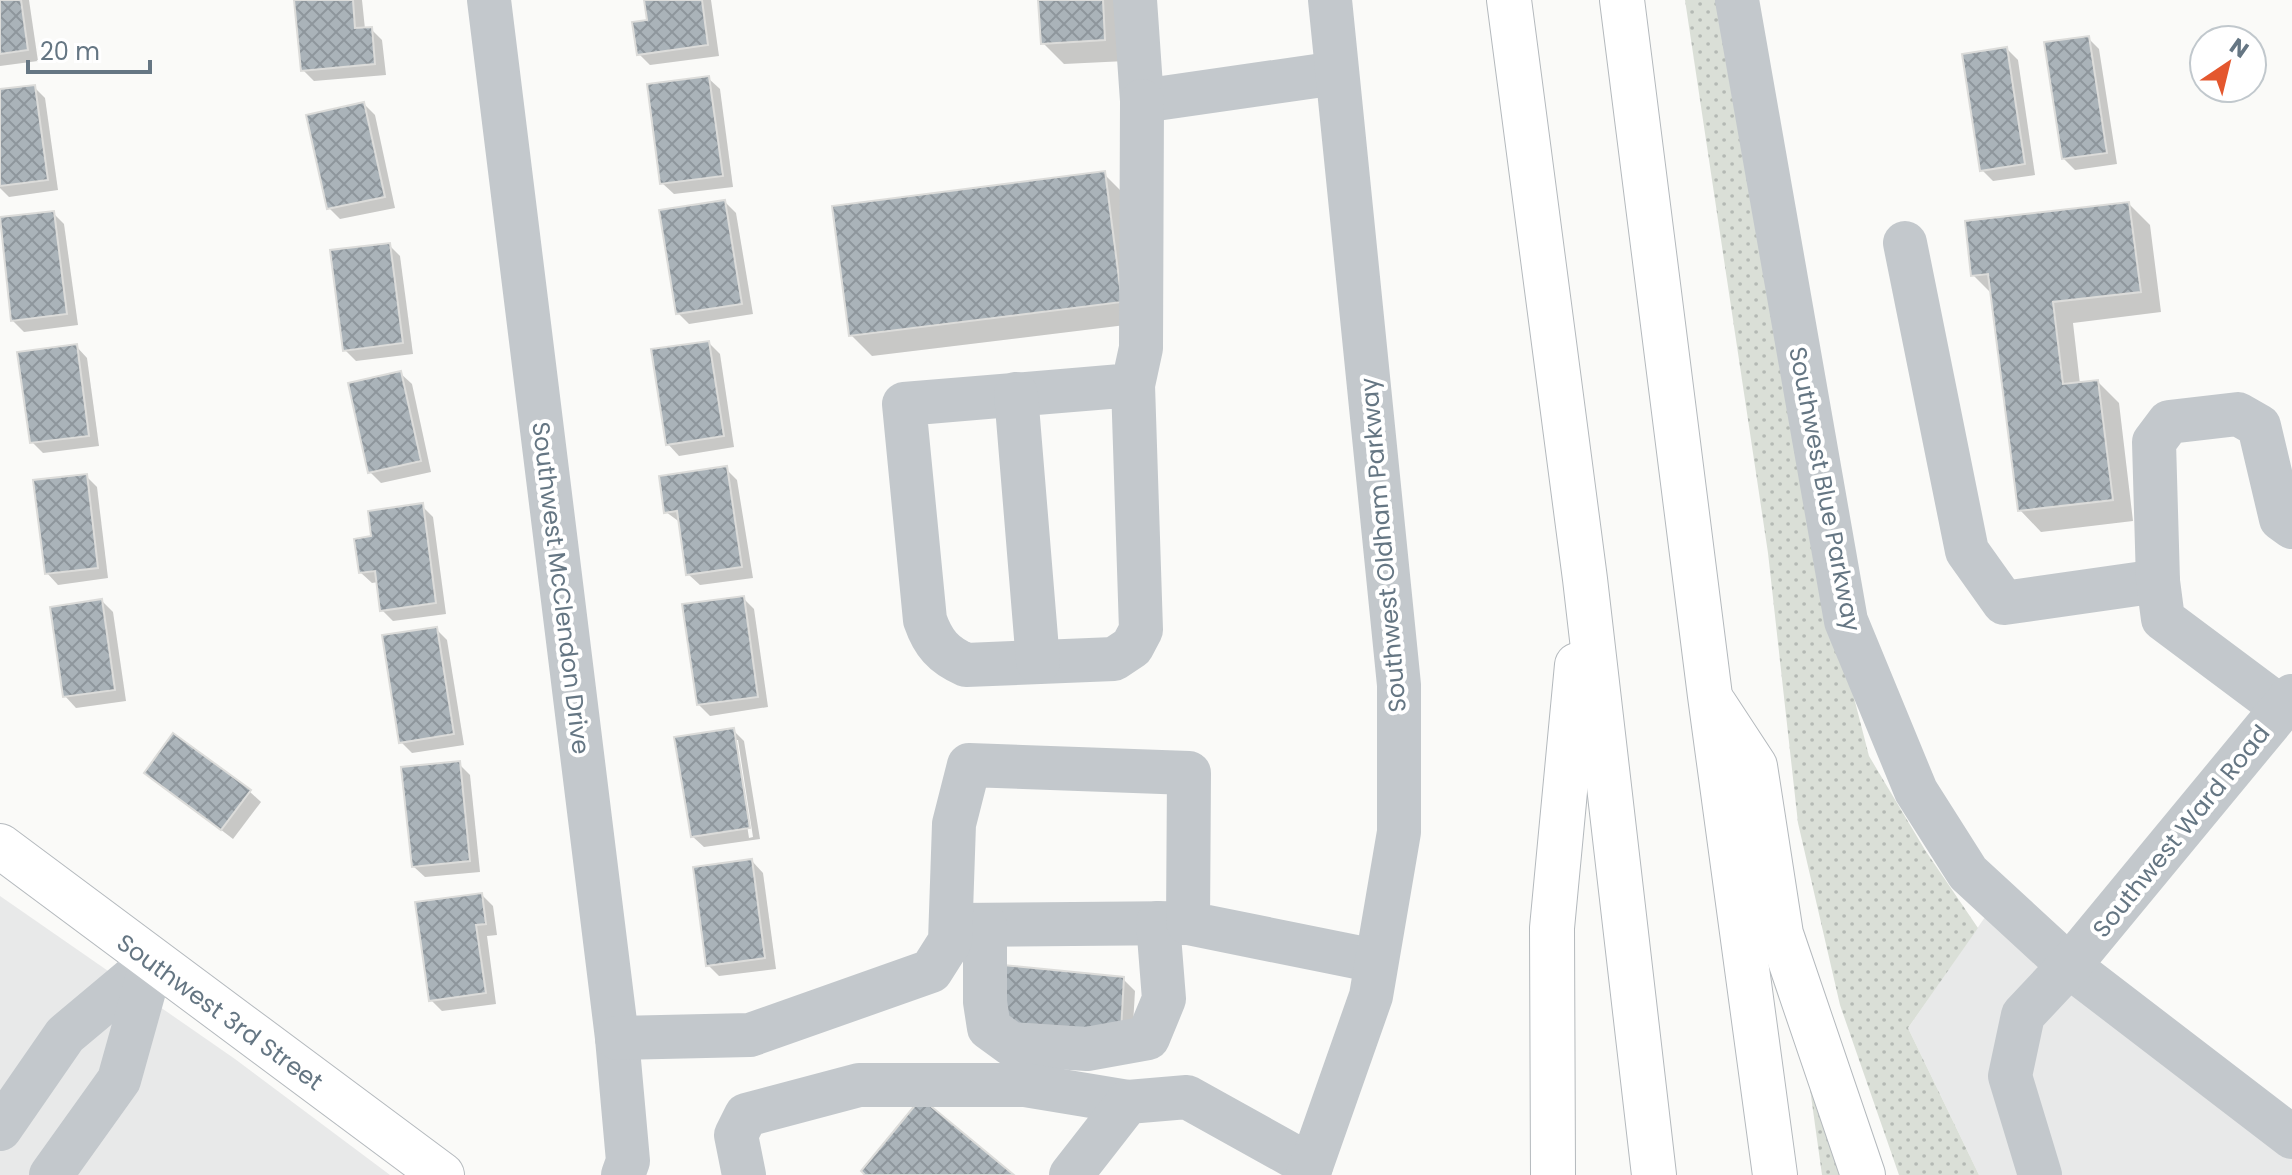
<svg xmlns="http://www.w3.org/2000/svg" width="2292" height="1175" font-family="Poppins,sans-serif">
<style>
.built{fill:#e8e9e9}
.grass{fill:url(#grass-dots)}
.shadow{fill:#0003;fill-rule:evenodd}
.building{fill:url(#building-cross-hatch);stroke:#dcdcda;stroke-width:2}
.lines{fill:none;stroke-linecap:round;stroke-linejoin:round}
.major-casing{stroke:#b5babe;stroke-width:46}
.highway-casing{stroke:#b4b9bd;stroke-width:46}
.minor{stroke:#c3c8cc;stroke-width:44}
.major{stroke:#fff;stroke-width:44}
.highway{stroke:#fff;stroke-width:44}
.labels{text-anchor:middle;dominant-baseline:central;stroke-width:8;stroke-linejoin:round;paint-order:stroke}
.street-label{font-size:24px;fill:#657683;stroke:#fff}
</style>
<defs>
<pattern id="grass-dots" width="8" height="8" patternUnits="userSpaceOnUse" patternTransform="scale(2)"><rect width="8" height="8" fill="#dadfd7"/><path d="M2 2h.1M6 6h.1" fill="none" stroke="#b4b9b4" stroke-width="1.8" stroke-linecap="round"/></pattern>
<pattern id="building-cross-hatch" width="8" height="8" patternUnits="userSpaceOnUse" patternTransform="scale(2)"><rect width="8" height="8" fill="#aab3b9"/><path d="M0 0l8 8M0 8l8-8" fill="none" stroke="#8e969c"/></pattern>
</defs>
<rect width="100%" height="100%" fill="#fafaf8"/>
<!-- built -->
<g class="built">
<path d="M 0,896 L 235,1059 L 390,1175 L 0,1175 Z"/>
<path d="M 1992,907 L 2292,1140 L 2292,1175 L 1979,1175 L 1908,1028 Z"/>
</g>
<!-- grass -->
<g class="grass">
<path d="M 1685,0 L 1716,0 L 1805,507 L 1869,756 L 1925,850 L 1978,928 L 1908,1028 L 1979,1175 L 1899,1175 L 1840,1005 L 1798,823 L 1768,553 Z"/>
<path d="M 1806,1060 L 1851,1175 L 1822,1175 Z"/>
</g>
<!-- shadow -->
<g class="shadow">
<path d="M 0,0 L 29,0 L 38,61 L 0,66 Z"/>
<path d="M 296,0 L 362,0 L 365,29 L 371,29 L 382,40 L 386,75 L 314,81 L 303,70 Z"/>
<path d="M 646,0 L 711,0 L 719,56 L 650,65 L 639,54 L 649,21 Z"/>
<path d="M 1040,0 L 1122,0 L 1126,61 L 1064,64 L 1043,43 Z"/>
<path d="M 2088,38 L 2099,49 L 2117,164 L 2075,170 L 2064,159 Z"/>
<path d="M 2007,49 L 2018,60 L 2035,175 L 1993,181 L 1982,170 Z"/>
<path d="M 708,78 L 720,89 L 733,187 L 674,194 L 662,183 Z"/>
<path d="M 34,87 L 45,98 L 58,190 L 9,197 L 0,188 L 0,91 Z"/>
<path d="M 364,104 L 375,115 L 395,208 L 340,219 L 329,208 Z"/>
<path d="M 1104,174 L 1125,195 L 1142,323 L 872,356 L 851,335 Z"/>
<path d="M 725,202 L 736,213 L 753,314 L 689,324 L 678,313 Z"/>
<path d="M 2129,204 L 2150,225 L 2161,312 L 2073,323 L 2080,384 L 2098,382 L 2119,403 L 2133,521 L 2041,532 L 2020,510 L 1993,295 L 1973,275 Z"/>
<path d="M 53,213 L 64,224 L 78,325 L 24,332 L 13,321 L 0,219 Z"/>
<path d="M 389,245 L 400,256 L 413,354 L 356,361 L 345,350 Z"/>
<path d="M 709,343 L 720,354 L 734,447 L 679,456 L 668,444 Z"/>
<path d="M 76,346 L 87,358 L 99,446 L 43,453 L 32,442 Z"/>
<path d="M 400,373 L 412,384 L 431,472 L 381,483 L 370,472 Z"/>
<path d="M 726,469 L 737,480 L 753,578 L 700,585 L 688,574 L 681,523 L 666,512 Z"/>
<path d="M 86,476 L 97,487 L 108,578 L 58,585 L 47,573 Z"/>
<path d="M 422,506 L 433,517 L 446,614 L 393,621 L 382,610 L 378,582 L 372,583 L 360,572 L 373,538 Z"/>
<path d="M 743,598 L 754,609 L 768,707 L 710,716 L 698,704 Z"/>
<path d="M 102,601 L 113,612 L 126,701 L 76,708 L 65,696 Z"/>
<path d="M 436,629 L 447,640 L 464,745 L 412,753 L 401,742 Z"/>
<path d="M 733,730 L 744,741 L 760,839 L 704,847 L 692,836 ZM 734,740 L 738,740 L 753,837 L 749,838 Z"/>
<path d="M 459,764 L 470,775 L 480,872 L 425,877 L 413,866 Z"/>
<path d="M 146,772 L 249,791 L 261,802 L 233,839 Z"/>
<path d="M 752,861 L 763,873 L 776,969 L 719,976 L 708,965 Z"/>
<path d="M 482,895 L 493,906 L 497,935 L 487,936 L 496,1004 L 442,1011 L 431,1000 Z"/>
<path d="M 1123,979 L 1135,991 L 1132,1042 L 1014,1034 Z"/>
</g>
<!-- building -->
<g class="building">
<path d="M 0,0 L 21,0 L 28,50 L 0,54 Z"/>
<path d="M 294,0 L 353,0 L 355,28 L 372,27 L 375,64 L 301,71 Z"/>
<path d="M 644,0 L 702,0 L 708,45 L 637,55 L 632,22 L 647,20 Z"/>
<path d="M 1038,0 L 1103,0 L 1105,40 L 1041,44 Z"/>
<path d="M 2089,36 L 2107,153 L 2062,159 L 2044,42 Z"/>
<path d="M 2007,47 L 2025,164 L 1980,171 L 1962,54 Z"/>
<path d="M 709,76 L 723,176 L 660,184 L 647,84 Z"/>
<path d="M 35,85 L 48,180 L 0,186 L 0,89 Z"/>
<path d="M 364,102 L 385,197 L 327,209 L 306,115 Z"/>
<path d="M 1105,171 L 1122,302 L 849,336 L 832,206 Z"/>
<path d="M 725,200 L 742,304 L 676,314 L 659,210 Z"/>
<path d="M 2129,202 L 2141,292 L 2053,302 L 2063,384 L 2098,380 L 2113,500 L 2018,511 L 1988,274 L 1971,276 L 1965,221 Z"/>
<path d="M 54,211 L 67,314 L 11,321 L 0,217 Z"/>
<path d="M 390,243 L 403,343 L 343,351 L 330,250 Z"/>
<path d="M 709,341 L 724,436 L 666,445 L 651,349 Z"/>
<path d="M 77,344 L 89,436 L 30,443 L 17,352 Z"/>
<path d="M 401,371 L 421,461 L 368,473 L 348,383 Z"/>
<path d="M 727,466 L 742,567 L 686,575 L 677,511 L 664,513 L 659,476 Z"/>
<path d="M 87,474 L 98,568 L 45,574 L 33,480 Z"/>
<path d="M 423,503 L 436,603 L 380,611 L 375,571 L 359,573 L 354,539 L 371,536 L 368,511 Z"/>
<path d="M 744,596 L 758,697 L 697,705 L 682,604 Z"/>
<path d="M 102,599 L 115,690 L 63,697 L 50,607 Z"/>
<path d="M 437,627 L 454,734 L 399,743 L 382,635 Z"/>
<path d="M 734,728 L 750,828 L 691,837 L 674,737 Z"/>
<path d="M 173,733 L 251,790 L 221,830 L 144,773 Z"/>
<path d="M 460,761 L 470,861 L 412,867 L 401,767 Z"/>
<path d="M 752,859 L 765,958 L 706,966 L 693,867 Z"/>
<path d="M 482,893 L 486,924 L 476,925 L 486,993 L 429,1001 L 415,902 Z"/>
<path d="M 1003,965 L 1124,977 L 1121,1032 L 1000,1023 Z"/>
<path d="M 921,1098 L 1014,1175 L 865,1175 L 861,1171 Z"/>
</g>
<g class="lines">
<defs>
<path id="major" d="M 0,846 L 442,1175"/>
<g id="highway">
<path d="M 1509,0 L 1585,579 L 1654,1175"/>
<path d="M 1622,0 L 1710,696 L 1775,1175"/>
<path d="M 1715,705 L 1755,766 L 1781,934 L 1863,1175"/>
<path d="M 1553,1175 L 1552,928 L 1577,665"/>
</g>
</defs>
<!-- major casing -->
<use href="#major" class="major-casing"/>
<!-- highway casing -->
<use href="#highway" class="highway-casing"/>
<!-- minor -->
<g class="minor">
<path d="M 489,0 L 617,1038 L 628,1161 L 623,1175"/>
<path d="M 1135,0 L 1142,101 L 1337,73"/>
<path d="M 1737,0 L 1846,621 L 1916,791 L 1968,873 L 2069,966 L 2292,1137"/>
<path d="M 1905,243 L 1967,551 L 2004,603 L 2158,581"/>
<path d="M 1133,385 L 904,404 L 925,620 C 933,643 943,655 966,665 L 1114,659 L 1132,647 L 1141,630 L 1133,385 L 1141,348 L 1142,101"/>
<path d="M 1016,394 L 1038,662"/>
<path d="M 2282,708 L 2163,619 L 2158,581 L 2154,442 L 2169,422 L 2238,414 L 2259,426 L 2281,519 L 2292,527"/>
<path d="M 957,925 L 1188,923"/>
<path d="M 985,925 L 985,1002 L 989,1028 L 1011,1044 L 1087,1049 L 1148,1038 L 1164,999 L 1158,923"/>
<path d="M 617,1038 L 750,1035 L 931,971 L 950,941 L 954,824 L 969,765 L 1189,773 L 1188,923 L 1376,961"/>
<path d="M 0,1129 L 65,1035 L 152,962"/>
<path d="M 51,1175 L 119,1080 L 152,962"/>
<path d="M 744,1175 L 736,1135 L 746,1115 L 859,1085 L 1025,1085 L 1128,1102"/>
<path d="M 1071,1175 L 1128,1102 L 1187,1097 L 1311,1166"/>
<path d="M 1308,1175 L 1371,996 L 1399,832 L 1399,685 L 1330,0"/>
<path d="M 2040,1175 L 2010,1076 L 2023,1015 L 2069,966 L 2292,696"/>
</g>
<!-- major -->
<use href="#major" class="major"/>
<!-- highway -->
<use href="#highway" class="highway"/>
</g>
<g class="labels">
<!-- street labels -->
<g class="street-label">
<text transform="translate(1825 489) rotate(79)">Southwest Blue Parkway</text>
<text transform="translate(1383 545) rotate(-95)">Southwest Oldham Parkway</text>
<text transform="translate(561 588) rotate(83)">Southwest McClendon Drive</text>
<text transform="translate(2181 831) rotate(-51)">Southwest Ward Road</text>
<text transform="translate(220 1012) rotate(36)">Southwest 3rd Street</text>
</g>
</g>
<!-- north arrow -->
<g transform="translate(2228 64) rotate(35)"><circle r="38" fill="#ffffff" stroke="#c1c8cd" stroke-width="2"/>
<path d="M0-6L14 30L0 20L-14 30Z" fill="#e4572e"/>
<text y="-12" font-size="22" font-weight="bold" text-anchor="middle" fill="#657683">N</text>
</g>
<!-- scale -->
<path d="M28 60v12h122v-12" fill="none" stroke="#657683" stroke-width="4"/>
<text x="40" y="60" font-size="24" fill="#657683" stroke="#ffffff" stroke-width="6" paint-order="stroke">20 m</text>
</svg>
